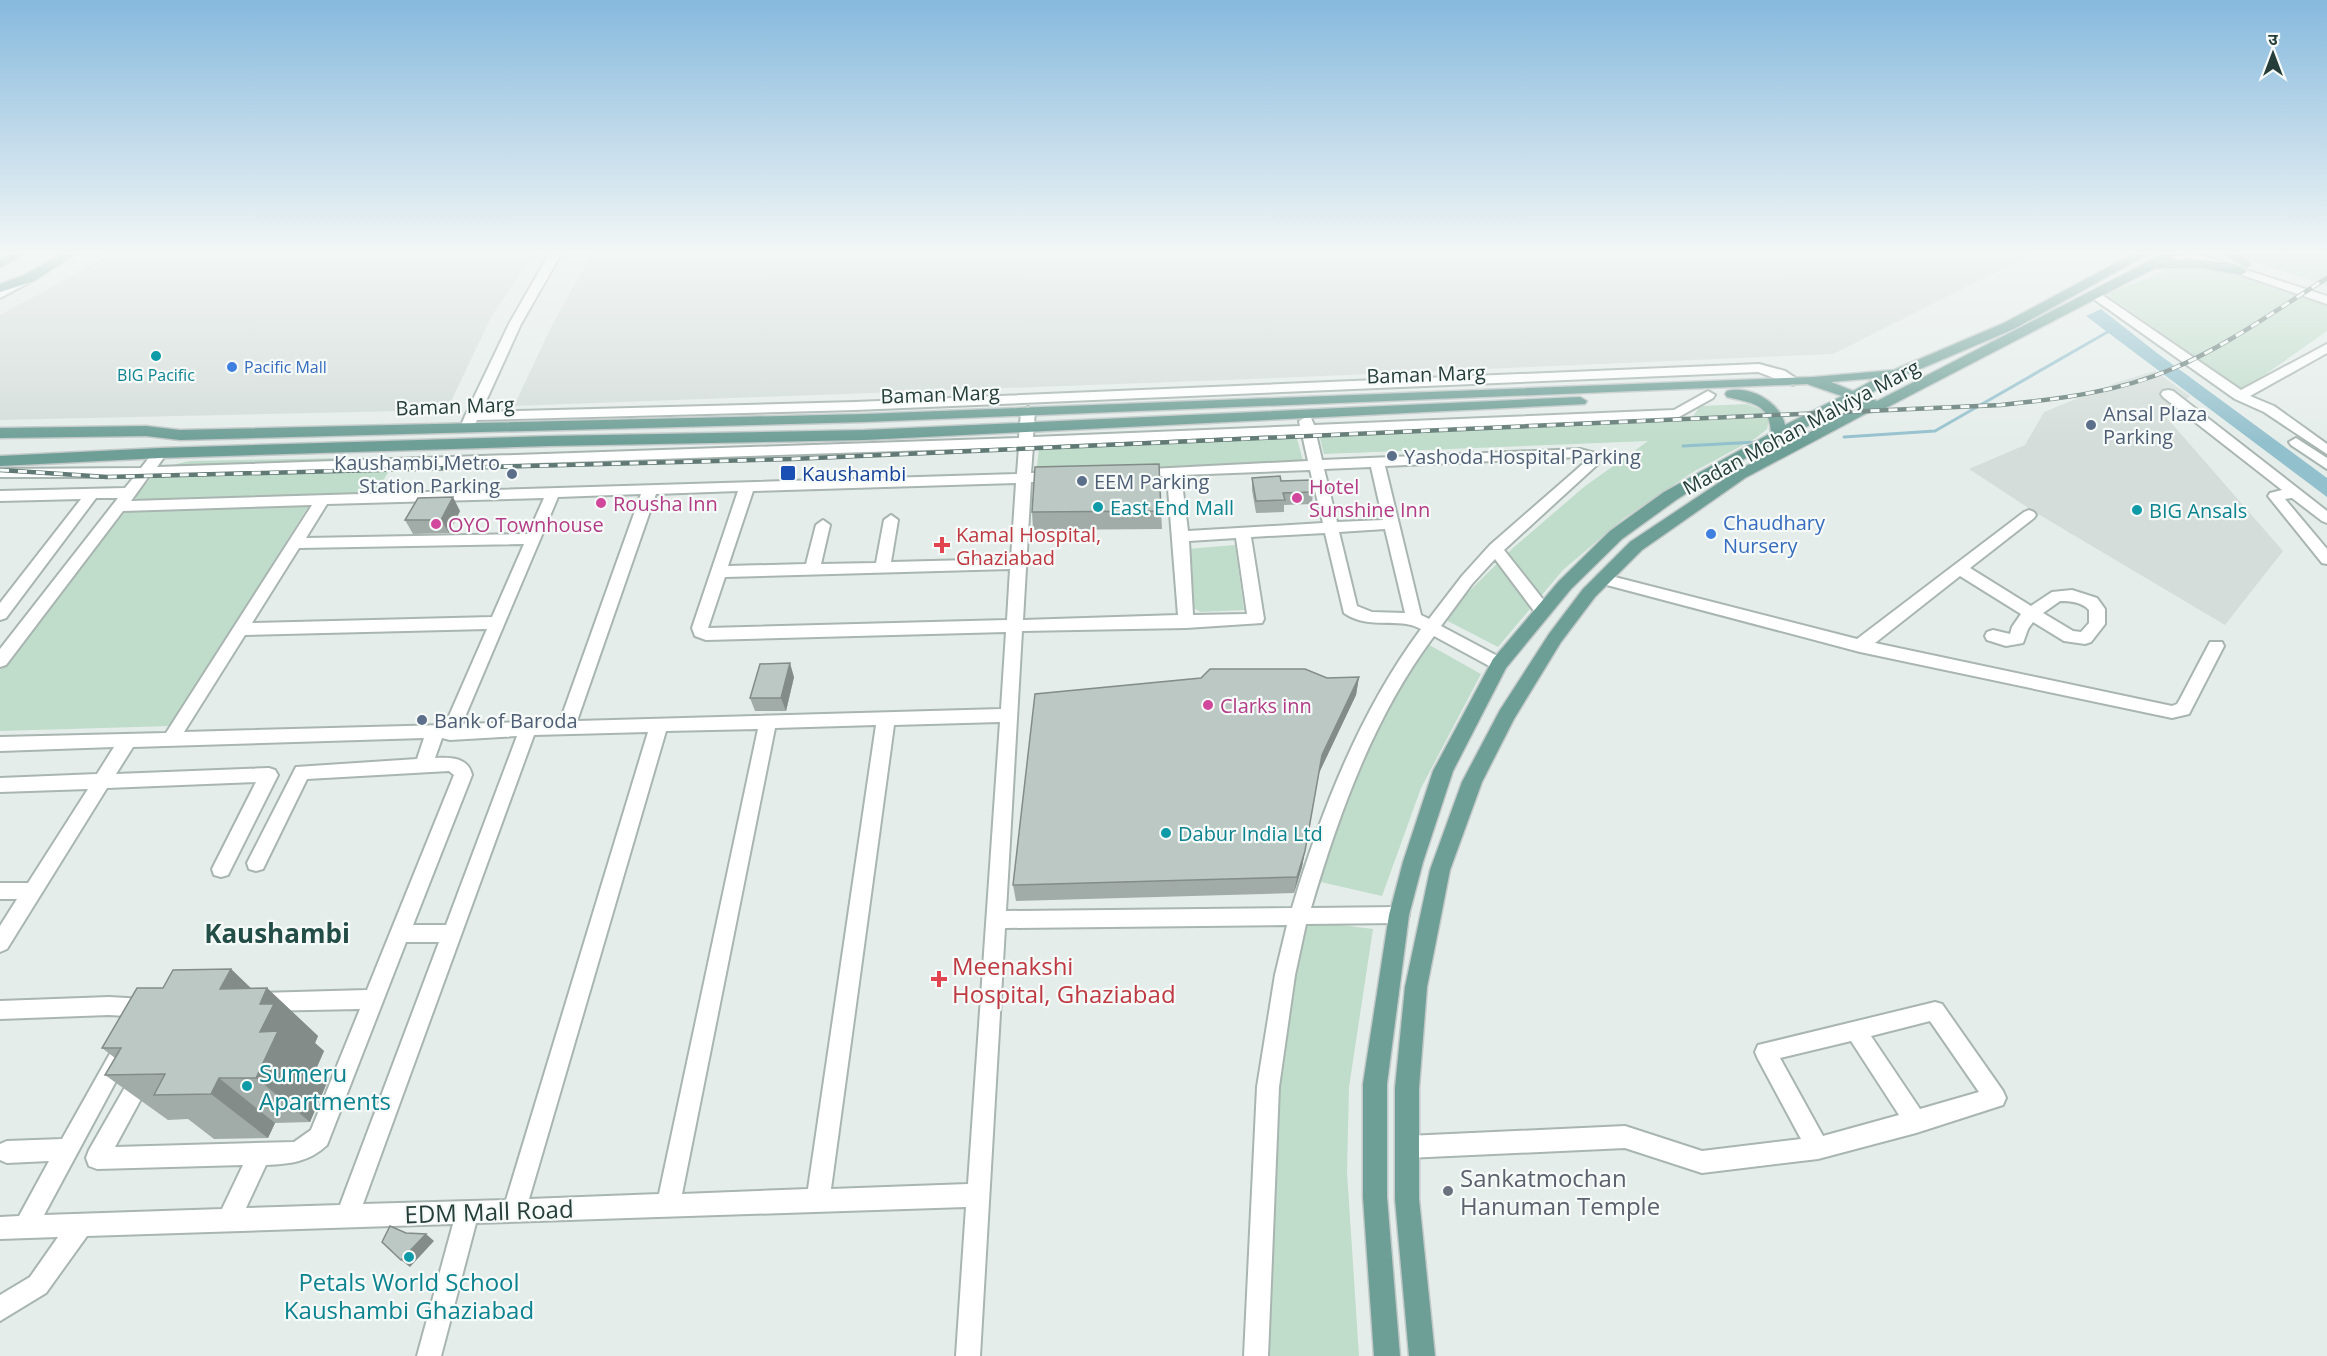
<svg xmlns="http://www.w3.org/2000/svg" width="2327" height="1356" font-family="'Open Sans','Noto Sans Devanagari',sans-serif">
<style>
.built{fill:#d4ddd9}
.green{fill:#c0dcca}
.water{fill:#93c0cd}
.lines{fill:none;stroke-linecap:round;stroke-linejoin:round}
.stream{stroke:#93c0cd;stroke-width:3}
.minor-casing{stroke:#a8b5b1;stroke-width:4}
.major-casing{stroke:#c2c9c8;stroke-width:3}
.minor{fill:#fff;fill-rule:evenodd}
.major{fill:#6e9f96;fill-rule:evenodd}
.rail-casing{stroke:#617974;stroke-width:4.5}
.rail{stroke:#f6faf8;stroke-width:3;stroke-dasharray:9;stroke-linecap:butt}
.wall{fill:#a1aca8}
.shaded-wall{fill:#838c88}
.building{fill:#bbc8c3;stroke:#838c88;stroke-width:1.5}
.culture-dot{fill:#0f9aa8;stroke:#f6faf8;stroke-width:2}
.shop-dot{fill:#3f7fe0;stroke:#f6faf8;stroke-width:2}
.service-dot{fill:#5c6f8a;stroke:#f6faf8;stroke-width:2}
.transit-dot{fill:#1a4fb4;stroke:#f6faf8;stroke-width:2}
.hotel-dot{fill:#d1479c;stroke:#f6faf8;stroke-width:2}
.health-dot{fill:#e0444e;stroke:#f6faf8;stroke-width:2}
.worship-dot{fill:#6b7280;stroke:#f6faf8;stroke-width:2}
.labels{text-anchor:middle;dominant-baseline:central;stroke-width:4.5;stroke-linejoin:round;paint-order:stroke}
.far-shop-label{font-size:16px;fill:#366cbe;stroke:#f6faf8;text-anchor:start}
.far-culture-label{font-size:16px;fill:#0d838f;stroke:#f6faf8}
.street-label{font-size:20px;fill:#263e39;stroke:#f6faf8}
.service-label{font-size:20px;fill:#4e5e75;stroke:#f6faf8;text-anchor:start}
.transit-label{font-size:20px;fill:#164399;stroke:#f6faf8;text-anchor:start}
.hotel-label{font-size:20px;fill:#b23c85;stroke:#f6faf8;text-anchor:start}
.culture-label{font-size:20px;fill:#0d838f;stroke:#f6faf8;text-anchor:start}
.shop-label{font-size:20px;fill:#366cbe;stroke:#f6faf8;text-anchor:start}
.health-label{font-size:20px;fill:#be3a42;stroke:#f6faf8;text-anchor:start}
.near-health-label{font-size:24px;fill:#be3a42;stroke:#f6faf8;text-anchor:start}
.near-culture-label{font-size:24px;fill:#0d838f;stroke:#f6faf8;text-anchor:start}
.near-worship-label{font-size:24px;fill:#5b616d;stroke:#f6faf8;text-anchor:start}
.near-street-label{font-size:24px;fill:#263e39;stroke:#f6faf8}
.district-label{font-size:26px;font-weight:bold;fill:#234e47;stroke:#f6faf8}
</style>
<rect width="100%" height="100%" fill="#e5edea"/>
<!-- built -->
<g class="built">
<path d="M 112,254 L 534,254 L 491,317 L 447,410 L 0,420 L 0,315 Z"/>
<path d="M 592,254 L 2032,254 L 1833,354 L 1253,379 L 514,406 L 551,327 Z"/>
<path d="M 2155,371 L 2190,396 L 2167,418 L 2283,551 L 2225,625 L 2033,511 L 1969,469 L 2025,445 L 2044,412 L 2118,382 Z"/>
</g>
<!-- green -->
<g class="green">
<path d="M 2238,254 L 2327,254 L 2327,286 L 2255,262 Z"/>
<path d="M 2188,266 L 2246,276 L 2327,303 L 2327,331 L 2243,390 L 2106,294 L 2173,268 Z"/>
<path d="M 1747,404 L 1762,410 L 1769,419 L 1767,429 L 1756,438 L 1693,472 L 1623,519 L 1563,570 L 1498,647 L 1442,618 L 1514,547 L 1584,487 L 1648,441 L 1324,454 L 1319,434 L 1690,421 L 1700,406 Z"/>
<path d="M 1296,435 L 1303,461 L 1036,474 L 1039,449 Z"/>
<path d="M 397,457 L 376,493 L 138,500 L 135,497 C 156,472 157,467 191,461 Z"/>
<path d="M 311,502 L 170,726 L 0,731 L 0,670 L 124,513 L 145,506 Z"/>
<path d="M 1235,545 L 1244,610 L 1201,612 L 1193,608 L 1187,549 Z"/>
<path d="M 1424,642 L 1481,674 L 1421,788 L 1382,896 L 1312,880 L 1392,694 Z"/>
<path d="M 1300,920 L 1373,929 L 1349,1087 L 1347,1172 L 1359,1356 L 1262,1356 L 1269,1083 Z"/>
</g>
<!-- water -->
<path class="water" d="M 2101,309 L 2157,353 L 2327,478 L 2327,497 L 2086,316 Z"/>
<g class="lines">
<!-- stream -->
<g class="stream">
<path d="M 1844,437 L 1935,431 L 2111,330"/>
<path d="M 1683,446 L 1757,442"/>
</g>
<defs>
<g id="minor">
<path d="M 549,254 L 561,254 L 521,324 L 481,412 L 855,402 L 1759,364 L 1785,371 L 1800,381 L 1793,385 L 1758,372 L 855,410 L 477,420 L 474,426 L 464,426 L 462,423 L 465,416 L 509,324 Z"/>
<path d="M 2181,254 L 2197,254 L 2327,296 L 2327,304 Z"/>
<path d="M 28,274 L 34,278 L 32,281 L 0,298 L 0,289 Z"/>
<path d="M 2095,290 L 2241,390 L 2327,344 L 2327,353 L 2250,396 L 2274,406 L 2327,444 L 2327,454 L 2264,412 L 2235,399 L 2091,297 L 2089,294 Z"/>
<path d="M 2168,390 L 2173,391 L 2327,511 L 2327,523 L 2322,521 L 2292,498 L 2285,499 L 2327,549 L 2327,564 L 2322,563 L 2268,496 L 2270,493 L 2282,490 L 2163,397 L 2161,394 L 2163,391 Z"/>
<path d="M 1708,391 L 1715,395 L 1713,398 L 1677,418 L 1316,434 L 1322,460 L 1580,449 L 1595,453 L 1598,464 L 1504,550 L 1549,607 L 1551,611 L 1549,615 L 1537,615 L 1495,559 L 1472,584 L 1441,626 L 1505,660 L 1507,664 L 1505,668 L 1493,668 L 1434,636 C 1374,716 1339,813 1311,908 L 1399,907 L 1406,909 L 1409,915 L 1406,921 L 1399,923 L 1306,924 L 1295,975 L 1279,1087 L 1268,1356 L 1244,1356 L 1257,1087 L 1275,975 L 1287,925 L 1005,928 L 980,1356 L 956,1356 L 966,1207 L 476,1223 L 441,1356 L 417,1356 L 453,1224 L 87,1236 L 46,1293 L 0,1321 L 0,1295 L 30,1277 L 58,1237 L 0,1239 L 0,1217 L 19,1216 L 49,1161 L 7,1163 L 0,1160 L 0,1144 L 7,1141 L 62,1139 L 112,1050 L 119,1047 L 126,1050 L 129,1057 L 44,1215 L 222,1209 L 243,1165 L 97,1169 L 89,1166 L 86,1158 L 89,1150 L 136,1068 L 143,1065 L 150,1068 L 154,1075 L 115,1147 L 294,1142 L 311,1130 L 360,1009 L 259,1011 L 252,1009 L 249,1002 L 252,995 L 259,993 L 367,990 L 454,775 L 449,771 L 307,779 L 263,869 L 256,871 L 249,869 L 247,863 L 296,767 L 417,759 L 424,738 L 133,747 L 116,774 L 269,768 L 275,770 L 278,775 L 228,875 L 221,877 L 214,875 L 212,869 L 256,782 L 107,788 L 7,949 L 0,952 L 0,926 L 17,899 L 0,899 L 0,883 L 28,883 L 88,789 L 0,792 L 0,778 L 97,774 L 114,747 L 0,751 L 0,737 L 166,733 L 312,505 L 123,511 L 6,665 L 0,667 L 0,649 L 118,498 L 96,498 L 6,618 L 0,620 L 0,603 L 81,499 L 0,501 L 0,491 L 125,488 L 134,477 L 0,477 L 0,469 L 141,468 L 155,450 L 160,449 L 167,453 L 157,467 L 1019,438 L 1021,411 L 1028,407 L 1035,411 L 1033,437 L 1300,426 L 1299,421 L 1306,417 L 1311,418 L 1314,425 L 1674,410 ZM 1302,434 L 1308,461 L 1131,470 L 1129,473 L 1131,476 L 1136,477 L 1167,476 L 1178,615 L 1023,620 L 1031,482 L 1057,482 L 1064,477 L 1057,472 L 1031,473 L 1033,446 ZM 1019,447 L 1017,474 L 131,501 L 149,476 ZM 1579,457 L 1583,459 L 1584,463 L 1490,545 L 1462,576 L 1429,619 L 1421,615 L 1385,466 ZM 1371,467 L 1383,520 L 1337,522 L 1324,469 ZM 1310,470 L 1323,523 L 1188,531 L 1181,475 ZM 1016,483 L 1011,559 L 891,562 L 898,520 L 891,515 L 884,520 L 876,563 L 821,564 L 830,525 L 823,520 L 816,525 L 806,564 L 728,566 L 753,491 ZM 738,491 L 692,628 L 695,636 L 706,640 L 1006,632 L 1001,709 L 577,721 L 656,494 ZM 641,494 L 560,721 L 462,724 L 558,497 ZM 544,498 L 528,534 L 306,538 L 327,504 ZM 1385,529 L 1405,613 L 1372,612 L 1357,606 L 1339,532 ZM 1325,533 L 1344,613 C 1370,631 1398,616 1421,629 C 1360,711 1321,811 1292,908 L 1006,911 L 1022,631 L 1186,628 L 1262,623 L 1264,619 L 1251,537 ZM 1236,538 L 1247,614 L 1193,615 L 1189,541 ZM 524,544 L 492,617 L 252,623 L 299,548 ZM 1010,569 L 1007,620 L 708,628 L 725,577 ZM 487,629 L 445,725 L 184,732 L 245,635 ZM 1000,722 L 968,1184 L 831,1189 L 894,725 ZM 876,725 L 808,1189 L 682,1194 L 775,728 ZM 758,729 L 659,1194 L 529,1199 L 666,731 ZM 648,732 L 506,1200 L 363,1204 L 534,735 ZM 517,736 L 446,925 L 413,925 L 472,775 C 468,757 450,757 435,758 L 442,738 L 450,740 ZM 406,942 L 439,942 L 340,1205 L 246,1208 L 266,1165 C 290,1164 309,1162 327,1145 Z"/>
<path d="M 2296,438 L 2327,458 L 2327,469 L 2291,445 L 2289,442 Z"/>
<path d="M 2029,510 L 2034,512 L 2036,515 L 2034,518 L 1970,568 L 2031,606 L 2052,592 L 2072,590 L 2097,598 L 2105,609 L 2105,624 L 2091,642 L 2085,644 L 2064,641 L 2033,622 L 2028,629 L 2023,643 L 2006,646 L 1987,640 L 1985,636 L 1987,632 L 1993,630 L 2010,634 L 2012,627 L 2021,614 L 1960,576 L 1875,643 L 2172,706 L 2177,704 L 2180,699 L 2210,642 L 2222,642 L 2224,646 L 2189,714 L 2172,718 L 1860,652 L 1603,584 L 1598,583 L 1595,579 L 1598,575 L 1603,574 L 1857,639 L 2024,512 ZM 2060,601 C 2071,601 2082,602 2089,610 L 2089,623 L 2081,632 L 2073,631 L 2043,613 Z"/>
<path d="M 109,997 L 145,999 L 152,1001 L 155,1008 L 152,1015 L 145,1017 L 109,1015 L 0,1019 L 0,1001 Z"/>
<path d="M 1935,1002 L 1942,1004 L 2003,1091 L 2006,1098 L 2003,1105 L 1916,1133 L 1818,1159 L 1702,1173 L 1625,1148 L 1407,1158 L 1399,1155 L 1396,1147 L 1399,1139 L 1407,1136 L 1625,1126 L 1702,1151 L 1801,1139 L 1758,1059 L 1755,1052 L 1758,1045 ZM 1930,1021 L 1979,1092 L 1920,1109 L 1871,1036 ZM 1851,1041 L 1899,1115 L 1823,1136 L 1780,1058 Z"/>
</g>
<g id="major">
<path d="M 9,254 L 24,254 L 0,268 L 0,259 Z"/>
<path d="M 62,254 L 76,254 L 34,281 L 0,292 L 0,284 L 24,275 Z"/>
<path d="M 2133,254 L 2148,254 L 2014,329 L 1906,375 L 1865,396 L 1877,401 L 2163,254 L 2178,254 L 2170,260 C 2188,260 2234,259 2247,271 L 2241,275 L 2201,268 L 2155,268 L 1882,410 L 1867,413 L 1745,478 L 1642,550 L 1595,597 L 1561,642 L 1514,719 L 1482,782 L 1450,870 L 1427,987 L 1419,1088 L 1419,1199 L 1435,1356 L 1409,1356 L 1395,1199 L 1395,1088 L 1405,987 L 1430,870 L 1462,782 L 1500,710 L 1549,634 L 1583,589 L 1630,542 L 1735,472 L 1861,405 L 1854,402 L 1723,470 L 1676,500 L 1622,539 L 1571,589 L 1506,668 L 1453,771 L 1423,862 L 1409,915 L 1387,1084 L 1387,1197 L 1400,1356 L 1374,1356 L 1363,1197 L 1363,1084 L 1389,915 L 1403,862 L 1433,771 L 1493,659 L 1559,581 L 1610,531 L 1664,492 L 1771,433 C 1770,403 1751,403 1727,397 L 1725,394 L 1727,391 C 1750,385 1780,402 1785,425 L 1842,396 L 1807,384 L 865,422 L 180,440 L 146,436 L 0,438 L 0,428 L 146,426 L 180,430 L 865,414 L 1813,377 L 1894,370 L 2004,323 ZM 1877,378 L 1853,391 L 1831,382 Z"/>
<path d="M 2224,254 L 2238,254 L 2251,264 L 2245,268 Z"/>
<path d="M 1580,397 L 1587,401 L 1585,404 L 864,440 L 550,446 L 160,458 L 0,466 L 0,456 L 160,448 L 550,436 L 864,430 Z"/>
</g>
</defs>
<!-- minor casing -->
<use href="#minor" class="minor-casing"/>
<!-- major casing -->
<use href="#major" class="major-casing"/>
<!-- minor -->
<use href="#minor" class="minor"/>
<!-- major -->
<use href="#major" class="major"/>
<defs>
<path id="rail" d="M 0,470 L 107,477 L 792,459 L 2001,405 C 2059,399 2118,392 2172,369 C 2227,346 2276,310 2327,278"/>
</defs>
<!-- rail casing -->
<use href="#rail" class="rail-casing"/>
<!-- rail -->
<use href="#rail" class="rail"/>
</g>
<!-- wall -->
<g class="wall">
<path d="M 1252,478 L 1281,481 L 1313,492 L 1312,504 L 1284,505 L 1284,512 L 1256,513 L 1252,490 Z"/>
<path d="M 460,511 L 449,533 L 413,534 L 405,520 Z"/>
<path d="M 1161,511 L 1162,529 L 1033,530 L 1032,512 Z"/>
<path d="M 794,677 L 786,711 L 755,711 L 750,698 Z"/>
<path d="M 1359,677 L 1356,695 L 1319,773 L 1302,867 L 1294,893 L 1016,901 L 1013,885 L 1327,678 Z"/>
<path d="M 231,969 L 252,989 L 267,988 L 318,1036 L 315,1043 L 324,1051 L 317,1067 L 329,1078 L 310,1122 L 275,1123 L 268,1138 L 214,1139 L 188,1119 L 168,1120 L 105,1075 L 115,1058 L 102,1048 L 163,988 Z"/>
</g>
<!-- shaded-wall -->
<g class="shaded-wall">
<path d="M 453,497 L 460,511 L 449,533 L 441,520 Z"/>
<path d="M 790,663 L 794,677 L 786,711 L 781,698 Z"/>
<path d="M 1359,677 L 1356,695 L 1319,773 L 1302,867 L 1294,893 L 1297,877 L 1322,755 Z"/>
<path d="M 231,969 L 262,999 L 267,988 L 318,1036 L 315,1043 L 324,1051 L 317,1067 L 329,1078 L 310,1122 L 256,1078 L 260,1032 L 220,989 Z"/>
<path d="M 219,1078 L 275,1123 L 268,1138 L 211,1094 Z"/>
<path d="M 426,1234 L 434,1241 L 410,1267 L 401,1260 Z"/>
</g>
<!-- building -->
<g class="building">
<path d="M 1159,464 L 1161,511 L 1032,512 L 1035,467 Z"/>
<path d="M 1280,476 L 1281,481 L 1311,480 L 1313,492 L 1283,493 L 1285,500 L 1256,501 L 1252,478 Z"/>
<path d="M 453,497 L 441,520 L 405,520 L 418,498 Z"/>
<path d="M 790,663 L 781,698 L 750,698 L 760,664 Z"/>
<path d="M 1210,669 L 1305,669 L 1327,678 L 1359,677 L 1322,755 L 1305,851 L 1297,877 L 1013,885 L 1035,694 L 1201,678 Z"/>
<path d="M 231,969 L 220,989 L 267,988 L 260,1004 L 274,1004 L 260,1032 L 278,1031 L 256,1078 L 219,1078 L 211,1094 L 154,1095 L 165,1074 L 105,1075 L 121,1048 L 102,1048 L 137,988 L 163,988 L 173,970 Z"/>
<path d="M 390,1226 L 406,1233 L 426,1234 L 401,1260 L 382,1242 Z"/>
</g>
<!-- sky -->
<linearGradient id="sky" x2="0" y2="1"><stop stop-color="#86b9dd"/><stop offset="0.57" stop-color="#f3f7f6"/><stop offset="1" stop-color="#f3f7f6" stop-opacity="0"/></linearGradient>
<rect width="2327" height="443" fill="url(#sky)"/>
<!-- markers -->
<g class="culture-dot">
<circle cx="156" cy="356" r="6"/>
<circle cx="1098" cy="507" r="6"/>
<circle cx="2137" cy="510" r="6"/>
<circle cx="1166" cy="833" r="6"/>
<circle cx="247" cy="1086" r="6"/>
<circle cx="409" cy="1257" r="6"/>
</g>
<g class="shop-dot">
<circle cx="232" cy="367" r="6"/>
<circle cx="1711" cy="534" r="6"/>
</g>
<g class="service-dot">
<circle cx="2091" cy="425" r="6"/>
<circle cx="1392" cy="456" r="6"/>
<circle cx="512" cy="474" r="6"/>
<circle cx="1082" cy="481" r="6"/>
<circle cx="422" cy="720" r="6"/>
</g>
<rect class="transit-dot" x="780" y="465" width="16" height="16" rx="3"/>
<g class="hotel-dot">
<circle cx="1297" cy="498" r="6"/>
<circle cx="601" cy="503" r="6"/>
<circle cx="436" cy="524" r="6"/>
<circle cx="1208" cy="705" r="6"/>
</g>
<g class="health-dot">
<path d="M939 536h6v6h6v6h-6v6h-6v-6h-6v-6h6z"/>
<path d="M936 970h6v6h6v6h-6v6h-6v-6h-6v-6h6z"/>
</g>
<circle class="worship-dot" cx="1448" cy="1191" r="6"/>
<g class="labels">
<!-- far-shop labels -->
<g class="far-shop-label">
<text x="244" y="367">Pacific Mall</text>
</g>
<!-- far-culture labels -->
<g class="far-culture-label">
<text x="156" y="375">BIG Pacific</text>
</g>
<!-- street labels -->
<g class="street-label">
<text transform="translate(1426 374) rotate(-2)">Baman Marg</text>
<text transform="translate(940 394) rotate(-2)">Baman Marg</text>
<text transform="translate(455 406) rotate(-2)">Baman Marg</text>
<text transform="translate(1801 427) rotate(-28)">Madan Mohan Malviya Marg</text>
</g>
<!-- service labels -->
<g class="service-label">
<text x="2103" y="413">Ansal Plaza<tspan x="2103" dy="23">Parking</tspan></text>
<text x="1404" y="456">Yashoda Hospital Parking</text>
<text x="500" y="462" text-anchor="end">Kaushambi Metro<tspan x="500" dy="23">Station Parking</tspan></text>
<text x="1094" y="481">EEM Parking</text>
<text x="434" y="720">Bank of Baroda</text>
</g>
<!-- transit labels -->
<g class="transit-label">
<text x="802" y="473">Kaushambi</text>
</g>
<!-- hotel labels -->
<g class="hotel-label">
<text x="1309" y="486">Hotel<tspan x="1309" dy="23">Sunshine Inn</tspan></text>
<text x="613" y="503">Rousha Inn</text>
<text x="448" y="524">OYO Townhouse</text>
<text x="1220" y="705">Clarks inn</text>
</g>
<!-- culture labels -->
<g class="culture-label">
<text x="1110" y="507">East End Mall</text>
<text x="2149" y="510">BIG Ansals</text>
<text x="1178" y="833">Dabur India Ltd</text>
</g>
<!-- shop labels -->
<g class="shop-label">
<text x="1723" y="522">Chaudhary<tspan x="1723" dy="23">Nursery</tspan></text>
</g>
<!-- health labels -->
<g class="health-label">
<text x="956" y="534">Kamal Hospital,<tspan x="956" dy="23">Ghaziabad</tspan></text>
</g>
<!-- near-health labels -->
<g class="near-health-label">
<text x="952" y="965">Meenakshi<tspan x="952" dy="28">Hospital, Ghaziabad</tspan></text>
</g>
<!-- near-culture labels -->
<g class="near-culture-label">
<text x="259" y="1072">Sumeru<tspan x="259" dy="28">Apartments</tspan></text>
<text x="409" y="1281" text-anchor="middle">Petals World School<tspan x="409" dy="28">Kaushambi Ghaziabad</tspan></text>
</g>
<!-- near-worship labels -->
<g class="near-worship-label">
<text x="1460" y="1177">Sankatmochan<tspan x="1460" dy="28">Hanuman Temple</tspan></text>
</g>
<!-- near-street labels -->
<g class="near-street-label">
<text transform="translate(489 1211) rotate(-2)">EDM Mall Road</text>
</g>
<!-- district labels -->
<g class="district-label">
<text x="277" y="933">Kaushambi</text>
</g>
</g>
<!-- north arrow -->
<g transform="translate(2273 54)" stroke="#f6faf8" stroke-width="4.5" paint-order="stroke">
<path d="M0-4.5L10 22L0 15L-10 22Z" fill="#263e39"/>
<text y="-9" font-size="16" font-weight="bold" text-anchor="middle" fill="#263e39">उ</text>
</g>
</svg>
